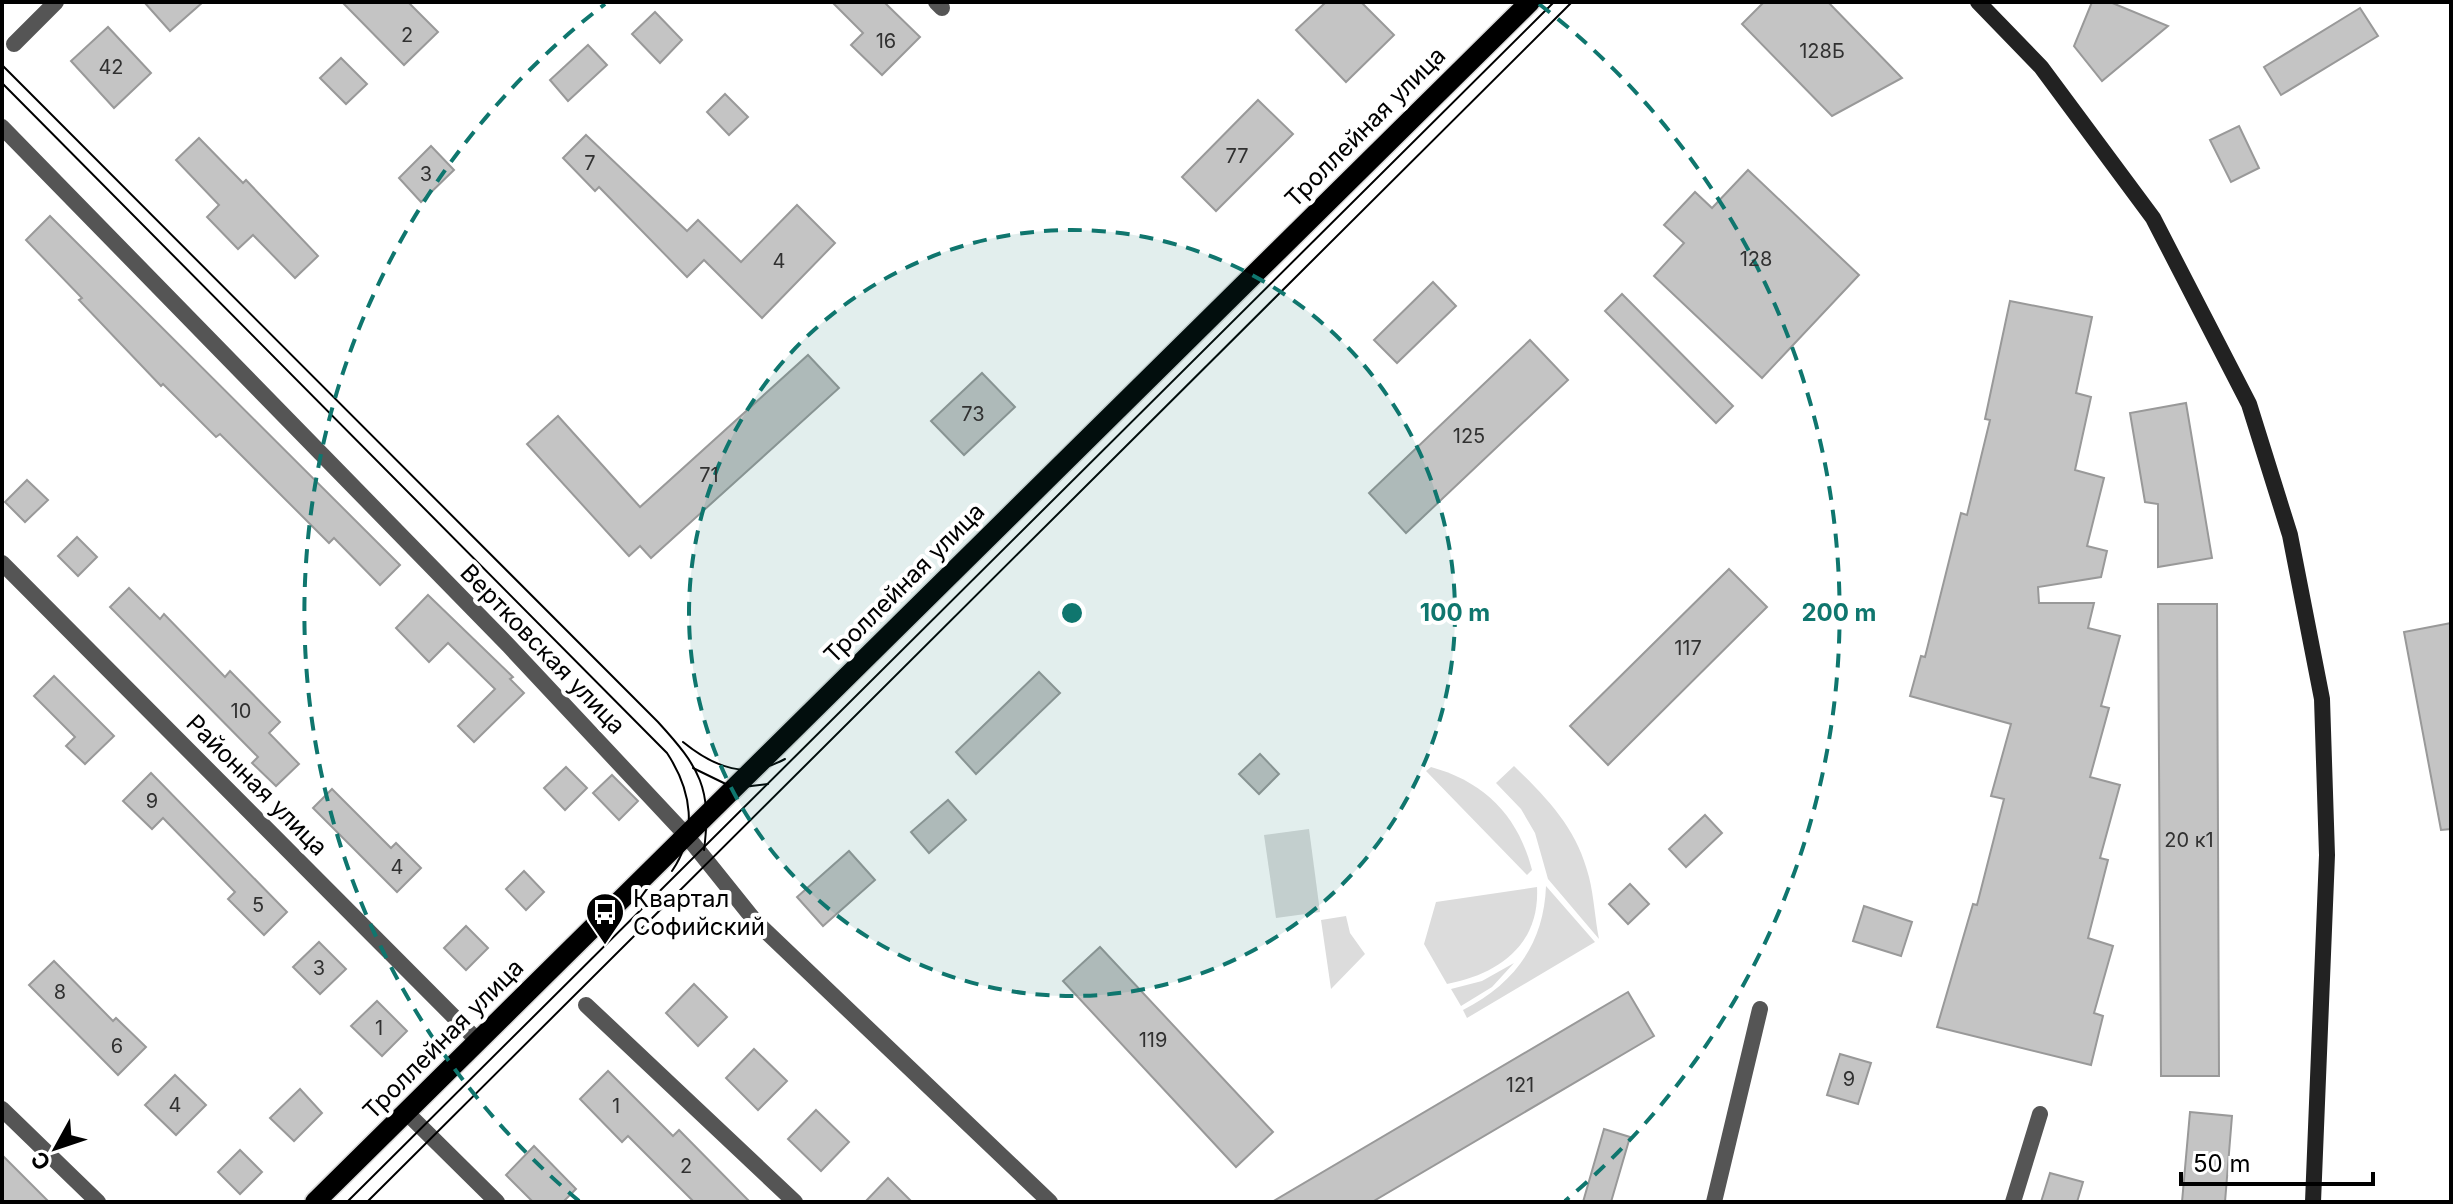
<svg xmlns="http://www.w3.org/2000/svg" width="2453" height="1204" font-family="Inter,sans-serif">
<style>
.green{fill:#dcdcdc}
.building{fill:#c4c4c4;stroke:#999;stroke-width:2}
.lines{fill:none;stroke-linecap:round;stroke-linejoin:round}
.primary-casing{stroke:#dbdbdb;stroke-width:23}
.minor{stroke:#555;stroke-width:16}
.secondary{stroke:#222;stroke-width:16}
.primary{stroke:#000;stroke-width:20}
.tram{stroke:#000;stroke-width:2}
.ring{fill:none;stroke:#0f766e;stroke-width:4;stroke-dasharray:14 10}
.labels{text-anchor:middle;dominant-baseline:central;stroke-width:8;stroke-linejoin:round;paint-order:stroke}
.number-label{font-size:20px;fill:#313131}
.street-label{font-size:24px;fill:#000;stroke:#fff}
.poi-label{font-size:24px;fill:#000;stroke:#fff;text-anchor:start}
.centre{fill:#0f766e;stroke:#fff;stroke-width:4}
.ring-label{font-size:24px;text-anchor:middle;font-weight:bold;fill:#0f766e;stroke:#fff;stroke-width:8;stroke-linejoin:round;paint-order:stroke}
</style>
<rect width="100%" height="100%" fill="#fff"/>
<!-- green -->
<g class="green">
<path d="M 1514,766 C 1549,800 1577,829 1589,877 C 1594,897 1595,919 1599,939 L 1548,879 L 1535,833 L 1521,809 L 1496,783 Z"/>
<path d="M 1431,767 C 1485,782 1518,816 1532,870 L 1527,875 L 1426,771 Z"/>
<path d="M 1309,829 L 1320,912 L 1276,918 L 1264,835 Z"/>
<path d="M 1546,886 L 1595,942 L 1467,1018 L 1463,1010 C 1514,984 1544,944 1546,886 Z"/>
<path d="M 1537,887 C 1540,944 1500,974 1447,984 L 1424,944 L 1436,902 Z"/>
<path d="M 1346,916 L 1350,933 L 1365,954 L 1331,989 L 1321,920 Z"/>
<path d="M 1514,963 L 1492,987 L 1461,1006 L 1451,989 L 1482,981 Z"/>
</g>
<!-- building -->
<g class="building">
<path d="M 144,2 L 203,2 L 170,31 Z"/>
<path d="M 342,2 L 408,2 L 438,32 L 404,65 Z"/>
<path d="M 832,2 L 884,2 L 920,37 L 882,75 L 851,45 L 863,33 Z"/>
<path d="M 1326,2 L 1361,2 L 1394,35 L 1346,82 L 1296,30 Z"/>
<path d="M 1764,2 L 1828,2 L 1902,78 L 1832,116 L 1742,24 Z"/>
<path d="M 2092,2 L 2110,2 L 2168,26 L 2102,81 L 2074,46 Z"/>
<path d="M 2360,8 L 2378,36 L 2281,95 L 2264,67 Z"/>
<path d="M 655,12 L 682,40 L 660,63 L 632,34 Z"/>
<path d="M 108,27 L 151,73 L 114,108 L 71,61 Z"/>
<path d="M 588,45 L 607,65 L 568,101 L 550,80 Z"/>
<path d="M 341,58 L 367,84 L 346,104 L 320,78 Z"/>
<path d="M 725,94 L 748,117 L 729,135 L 707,112 Z"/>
<path d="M 1258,100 L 1293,134 L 1216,211 L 1182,177 Z"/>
<path d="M 2239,126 L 2259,168 L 2231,182 L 2210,140 Z"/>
<path d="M 586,135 L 687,231 L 698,220 L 741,262 L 797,205 L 835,243 L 762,318 L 704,260 L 687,277 L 599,187 L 595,191 L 563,158 Z"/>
<path d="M 199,138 L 243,183 L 246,180 L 318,256 L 295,278 L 253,235 L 238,249 L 207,217 L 219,205 L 176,160 Z"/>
<path d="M 431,146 L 454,170 L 421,202 L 399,178 Z"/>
<path d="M 1748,170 L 1859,275 L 1762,378 L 1654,276 L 1684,243 L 1664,225 L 1695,192 L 1712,208 Z"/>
<path d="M 50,216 L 400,565 L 380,585 L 334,538 L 329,543 L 220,434 L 216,437 L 163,384 L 161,386 L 79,300 L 82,298 L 26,240 Z"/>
<path d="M 1433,282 L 1456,306 L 1397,363 L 1374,340 Z"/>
<path d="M 1622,294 L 1733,406 L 1716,423 L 1605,311 Z"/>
<path d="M 2010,301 L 2092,317 L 2076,393 L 2091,397 L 2075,470 L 2104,478 L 2087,546 L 2107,551 L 2101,577 L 2038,587 L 2039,603 L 2094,603 L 2088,628 L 2120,636 L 2101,706 L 2109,708 L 2090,777 L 2120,785 L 2100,858 L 2108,860 L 2088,938 L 2113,946 L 2094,1013 L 2103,1016 L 2091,1065 L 1937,1027 L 1973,904 L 1977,905 L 2004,799 L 1991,796 L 2011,724 L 1910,696 L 1921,656 L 1925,657 L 1961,513 L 1967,515 L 1990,420 L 1985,419 Z"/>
<path d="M 1530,340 L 1568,380 L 1406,533 L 1369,493 Z"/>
<path d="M 808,355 L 839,388 L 651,558 L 640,546 L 629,556 L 527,444 L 558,416 L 640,507 Z"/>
<path d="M 982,373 L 1015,407 L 964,455 L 931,421 Z"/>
<path d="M 2186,403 L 2212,558 L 2158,567 L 2158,504 L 2145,502 L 2130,413 Z"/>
<path d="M 27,480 L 48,500 L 25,522 L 5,502 Z"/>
<path d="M 77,537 L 97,557 L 78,576 L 58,556 Z"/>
<path d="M 1729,569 L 1767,607 L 1608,765 L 1570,726 Z"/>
<path d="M 129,588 L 160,619 L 164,614 L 225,677 L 230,671 L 280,722 L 269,733 L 299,764 L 276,786 L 252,763 L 258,757 L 110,607 Z"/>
<path d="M 428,595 L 513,677 L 510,679 L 524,693 L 474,742 L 458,726 L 495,689 L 448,643 L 429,662 L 396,628 Z"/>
<path d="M 2158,604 L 2217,604 L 2219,1076 L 2161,1076 Z"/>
<path d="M 2451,623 L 2451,829 L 2441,830 L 2404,632 Z"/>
<path d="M 1039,672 L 1060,693 L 976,774 L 956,752 Z"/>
<path d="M 54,676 L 114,736 L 85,764 L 66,746 L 75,737 L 34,696 Z"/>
<path d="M 1260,754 L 1279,774 L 1259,794 L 1239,774 Z"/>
<path d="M 566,767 L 587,788 L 565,810 L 544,788 Z"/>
<path d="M 151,773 L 287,912 L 264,935 L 228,899 L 235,892 L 163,818 L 152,829 L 123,801 Z"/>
<path d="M 612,775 L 638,801 L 619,820 L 593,793 Z"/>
<path d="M 332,789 L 391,848 L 396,843 L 421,868 L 397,892 L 313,808 Z"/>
<path d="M 948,800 L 966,820 L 929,853 L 911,832 Z"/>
<path d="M 1705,815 L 1722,833 L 1686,867 L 1669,849 Z"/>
<path d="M 849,851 L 875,880 L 823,926 L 797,897 Z"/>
<path d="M 524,871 L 544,892 L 526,910 L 506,889 Z"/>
<path d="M 1630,884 L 1649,904 L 1628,924 L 1609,904 Z"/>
<path d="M 1864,906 L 1912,922 L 1901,956 L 1853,941 Z"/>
<path d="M 466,926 L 488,948 L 466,970 L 444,948 Z"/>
<path d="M 319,942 L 346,969 L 320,994 L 293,967 Z"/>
<path d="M 1100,947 L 1273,1132 L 1236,1167 L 1063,981 Z"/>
<path d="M 54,961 L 113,1021 L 116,1018 L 146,1047 L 118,1075 L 29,985 Z"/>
<path d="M 694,984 L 727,1017 L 698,1046 L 666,1013 Z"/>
<path d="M 1628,992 L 1654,1036 L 1372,1202 L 1272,1202 Z"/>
<path d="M 377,1001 L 407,1031 L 382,1056 L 351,1026 Z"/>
<path d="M 754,1049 L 787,1081 L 758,1110 L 726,1078 Z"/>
<path d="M 1840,1054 L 1871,1063 L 1858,1104 L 1827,1095 Z"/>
<path d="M 608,1071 L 673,1136 L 679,1130 L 750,1202 L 694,1202 L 628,1136 L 622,1142 L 580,1099 Z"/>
<path d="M 175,1075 L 206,1105 L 176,1135 L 145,1105 Z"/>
<path d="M 300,1089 L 322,1113 L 294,1141 L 270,1118 Z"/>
<path d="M 816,1110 L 849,1142 L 821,1171 L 788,1139 Z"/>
<path d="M 2190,1112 L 2232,1116 L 2225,1202 L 2182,1202 Z"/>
<path d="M 1604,1129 L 1630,1137 L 1611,1202 L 1583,1202 Z"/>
<path d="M 534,1146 L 576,1189 L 563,1202 L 533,1202 L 506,1175 Z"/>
<path d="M 240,1150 L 262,1172 L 240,1194 L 218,1172 Z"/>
<path d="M 2,1155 L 49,1202 L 2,1202 Z"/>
<path d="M 2050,1173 L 2083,1182 L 2077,1202 L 2041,1202 Z"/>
<path d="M 888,1178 L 912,1202 L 865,1202 Z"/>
</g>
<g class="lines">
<defs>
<path id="primary" d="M 315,1202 L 1530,2"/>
</defs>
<!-- primary casing -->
<use href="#primary" class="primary-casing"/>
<!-- minor -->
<g class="minor">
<path d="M 936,2 L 942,8"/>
<path d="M 14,44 L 56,2"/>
<path d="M 2,127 L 509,646 L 686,835 L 755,921 L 1050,1202"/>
<path d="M 2,563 L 478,1041"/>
<path d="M 586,1005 L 795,1202"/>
<path d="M 2,1109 L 98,1202"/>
<path d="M 406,1112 L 497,1202"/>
<path d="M 1714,1202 L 1760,1009"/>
<path d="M 2013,1202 L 2040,1114"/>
</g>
<!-- secondary -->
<path class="secondary" d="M 1978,2 L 2041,67 L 2153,218 L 2249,404 L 2290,535 L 2322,699 L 2327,855 L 2313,1202"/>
<!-- primary -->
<use href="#primary" class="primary"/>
<!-- tram -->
<g class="tram">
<path d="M 2,65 L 658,722 C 700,768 712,788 704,850"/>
<path d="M 2,83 L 667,753 C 692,791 698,833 672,871"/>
<path d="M 683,742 C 715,768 747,780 785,759"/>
<path d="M 693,768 L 734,788 L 768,784"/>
<path d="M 347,1202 L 1554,2"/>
<path d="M 367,1202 L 1572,2"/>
</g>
</g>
<!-- distance rings -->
<circle cx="1072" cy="613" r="383" fill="#0f766e" fill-opacity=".12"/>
<g class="ring">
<circle cx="1072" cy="613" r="383"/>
<path d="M579 1201A767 767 0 0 1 605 4M1539 4A767 767 0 0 1 1565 1201"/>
</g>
<!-- icons -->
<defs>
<symbol id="bus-pin" viewBox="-11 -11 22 30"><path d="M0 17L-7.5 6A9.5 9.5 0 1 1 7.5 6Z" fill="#000" stroke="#fff"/><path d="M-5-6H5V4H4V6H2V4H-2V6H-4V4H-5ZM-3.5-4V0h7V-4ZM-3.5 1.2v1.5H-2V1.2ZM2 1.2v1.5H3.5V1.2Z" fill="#fff"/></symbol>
</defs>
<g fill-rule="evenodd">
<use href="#bus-pin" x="583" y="890" width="44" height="60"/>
</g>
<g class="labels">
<!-- number labels -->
<g class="number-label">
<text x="407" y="35">2</text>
<text x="886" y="41">16</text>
<text x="1822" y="51">128Б</text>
<text x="111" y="67">42</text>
<text x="1237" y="156">77</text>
<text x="590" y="163">7</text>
<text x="426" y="174">3</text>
<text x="1756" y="259">128</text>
<text x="779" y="261">4</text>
<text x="973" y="414">73</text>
<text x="1469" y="436">125</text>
<text x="709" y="475">71</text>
<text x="1688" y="648">117</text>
<text x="241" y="711">10</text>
<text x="152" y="801">9</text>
<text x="2189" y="840">20 к1</text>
<text x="397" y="867">4</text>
<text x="258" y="905">5</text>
<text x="319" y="968">3</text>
<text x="60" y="992">8</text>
<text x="379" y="1028">1</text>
<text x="1153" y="1040">119</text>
<text x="117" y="1046">6</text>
<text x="1849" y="1079">9</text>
<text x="1520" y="1085">121</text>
<text x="175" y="1105">4</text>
<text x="616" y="1106">1</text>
<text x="686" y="1166">2</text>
</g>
<!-- street labels -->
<g class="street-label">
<text transform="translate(1365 127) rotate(-45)">Троллейная улица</text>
<text transform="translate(904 583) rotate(-45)">Троллейная улица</text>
<text transform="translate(543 649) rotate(46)">Вертковская улица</text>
<text transform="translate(257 785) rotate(45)">Районная улица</text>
<text transform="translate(443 1039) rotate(-45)">Троллейная улица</text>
</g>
<!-- poi labels -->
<g class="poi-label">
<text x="633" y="898">Квартал<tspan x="633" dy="28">Софийский</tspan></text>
</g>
</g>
<circle cx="1072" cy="613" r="12" class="centre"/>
<g class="ring-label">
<text x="1455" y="621">100 m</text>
<text x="1839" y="621">200 m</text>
</g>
<!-- border -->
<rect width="2453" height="1204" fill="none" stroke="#000000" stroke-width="8"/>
<!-- north arrow -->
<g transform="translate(56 1148) rotate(230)" stroke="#ffffff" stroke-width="6" paint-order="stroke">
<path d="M0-6L14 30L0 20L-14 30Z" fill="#000000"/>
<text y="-12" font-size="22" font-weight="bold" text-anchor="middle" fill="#000000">С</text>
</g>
<!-- scale -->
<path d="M2181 1172v12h192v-12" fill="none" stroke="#000000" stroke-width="4"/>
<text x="2193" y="1172" font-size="24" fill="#000000" stroke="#ffffff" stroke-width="6" paint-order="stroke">50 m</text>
</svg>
